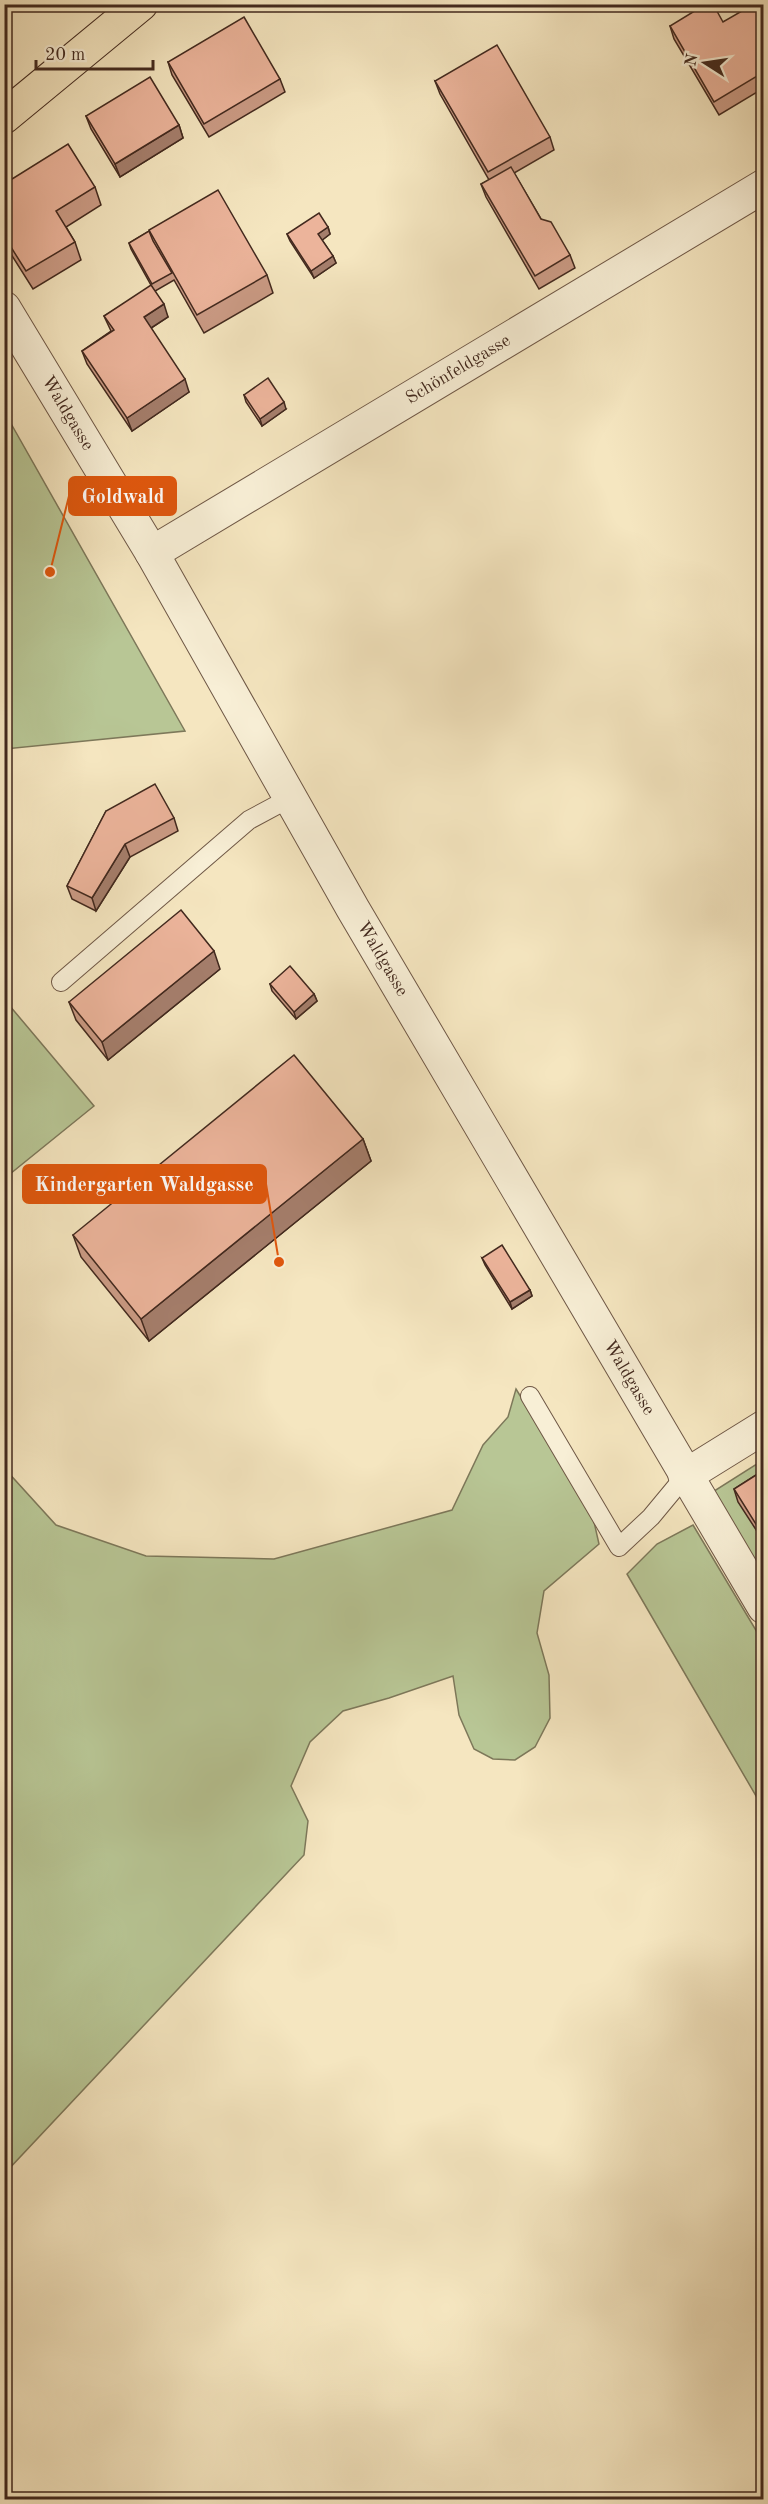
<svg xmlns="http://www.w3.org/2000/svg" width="768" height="2504" font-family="'Old Standard TT',serif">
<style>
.green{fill:#b8c695;stroke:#7d785a;stroke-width:1.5}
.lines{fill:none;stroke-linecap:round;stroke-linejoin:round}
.lane-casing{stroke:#6f5846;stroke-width:20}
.street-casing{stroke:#6f5846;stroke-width:35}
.primary-casing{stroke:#42291e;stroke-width:35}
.lane{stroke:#f8efd6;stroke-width:18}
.street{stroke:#f8efd6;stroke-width:33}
.primary{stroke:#f5e6c0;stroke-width:33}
.wall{fill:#cb9b85;stroke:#42291e;stroke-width:1.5}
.shaded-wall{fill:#a57e6c;stroke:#42291e;stroke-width:1.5}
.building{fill:#ecb49b;stroke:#42291e;stroke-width:1.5}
.labels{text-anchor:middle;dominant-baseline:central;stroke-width:4.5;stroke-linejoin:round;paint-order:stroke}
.street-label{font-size:18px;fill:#42291e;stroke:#f8efd6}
.leader{fill:none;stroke:#e0570d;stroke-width:2}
.callout-dot{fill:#e0570d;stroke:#f8efd6;stroke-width:2}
.callout{fill:#e0570d;stroke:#e0570d;stroke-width:2}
.callout-label{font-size:20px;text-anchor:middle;font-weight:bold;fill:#fff}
</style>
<rect width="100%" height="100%" fill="#f5e6c0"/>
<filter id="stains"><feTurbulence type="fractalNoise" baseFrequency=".00333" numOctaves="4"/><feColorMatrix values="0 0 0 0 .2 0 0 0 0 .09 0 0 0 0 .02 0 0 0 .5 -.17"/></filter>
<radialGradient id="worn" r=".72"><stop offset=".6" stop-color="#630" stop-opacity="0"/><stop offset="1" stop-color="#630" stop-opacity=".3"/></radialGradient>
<!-- green -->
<g class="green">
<path d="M 5,413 L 185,731 L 5,749 Z"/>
<path d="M 4,999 L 94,1106 L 5,1178 L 4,1178 Z"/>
<path d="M 516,1389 L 592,1513 L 599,1544 L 544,1591 L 537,1633 L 549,1675 L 550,1718 L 535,1747 L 515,1760 L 493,1759 L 474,1749 L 459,1715 L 453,1676 L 389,1698 L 343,1711 L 310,1742 L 291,1786 L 308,1821 L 304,1855 L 5,2173 L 5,1469 L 56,1525 L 146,1556 L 274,1559 L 452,1510 L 483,1445 L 508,1417 Z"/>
<path d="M 763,1460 L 763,1580 L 711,1493 Z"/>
<path d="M 693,1525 L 763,1642 L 763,1808 L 627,1574 L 657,1544 Z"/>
</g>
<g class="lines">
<defs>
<g id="lane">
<path d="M 61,982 L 249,820 L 290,798"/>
<path d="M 530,1396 L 619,1547 L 651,1517 L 685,1476"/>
</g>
<g id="street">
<path id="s1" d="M 4,308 L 152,553 L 353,909 L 764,1607"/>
<path id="s2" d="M 152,553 L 764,186"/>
<path d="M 685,1476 L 764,1427"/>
</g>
<path id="primary" d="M 4,117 L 141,4"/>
</defs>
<!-- lane casing -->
<use href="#lane" class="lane-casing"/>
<!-- street casing -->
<use href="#street" class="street-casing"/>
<!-- primary casing -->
<use href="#primary" class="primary-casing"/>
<!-- lane -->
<use href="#lane" class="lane"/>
<!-- street -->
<use href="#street" class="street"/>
<!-- primary -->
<use href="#primary" class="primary"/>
</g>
<!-- wall -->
<g class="wall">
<path d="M 764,4 L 764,88 L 719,115 L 674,39 L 670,26 L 723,22 Z"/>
<path d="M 168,62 L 280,79 L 285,92 L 209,137 L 172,75 Z"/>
<path d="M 435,81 L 550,137 L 554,150 L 514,173 L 541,219 L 570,255 L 575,268 L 539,289 L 486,197 L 481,184 L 489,180 L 440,94 Z"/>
<path d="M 86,116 L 179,125 L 183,138 L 120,177 L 91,129 Z"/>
<path d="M 4,184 L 95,187 L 101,205 L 66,227 L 75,242 L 81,260 L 33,289 L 4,243 Z"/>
<path d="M 328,227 L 330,234 L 322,240 L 333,256 L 336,263 L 314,278 L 290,241 L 287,234 Z"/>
<path d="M 149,231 L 267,275 L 273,293 L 204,333 L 174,280 L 155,291 L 168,317 L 151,328 L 189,392 L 132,431 L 87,364 L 82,351 L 111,331 L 104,316 L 152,287 L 131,249 L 129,243 Z"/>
<path d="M 244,395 L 286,409 L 262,426 L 246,402 Z"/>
<path d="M 106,811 L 174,818 L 178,831 L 130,857 L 96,911 L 72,899 L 67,886 Z"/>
<path d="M 220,969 L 108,1060 L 76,1020 L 69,1002 Z"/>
<path d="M 270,984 L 314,994 L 317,1001 L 296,1019 L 272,991 Z"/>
<path d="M 363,1139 L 371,1161 L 149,1341 L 81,1257 L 73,1235 Z"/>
<path d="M 482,1258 L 530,1290 L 532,1296 L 512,1309 L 485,1265 Z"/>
<path d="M 764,1470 L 764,1542 L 738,1502 L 734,1489 Z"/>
</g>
<!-- shaded-wall -->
<g class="shaded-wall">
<path d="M 179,125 L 183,138 L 120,177 L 115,164 Z"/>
<path d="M 328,227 L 330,234 L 321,241 L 318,234 Z"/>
<path d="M 333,256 L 336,263 L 314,278 L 311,271 Z"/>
<path d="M 164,304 L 168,317 L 148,330 L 144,317 Z"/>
<path d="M 185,379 L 189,392 L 132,431 L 127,418 Z"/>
<path d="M 284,402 L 286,409 L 262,426 L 260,419 Z"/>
<path d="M 125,844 L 130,857 L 96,911 L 92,898 Z"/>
<path d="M 214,951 L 220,969 L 108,1060 L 102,1042 Z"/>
<path d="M 314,994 L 317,1001 L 296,1019 L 294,1012 Z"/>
<path d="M 363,1139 L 371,1161 L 149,1341 L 141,1319 Z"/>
<path d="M 530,1290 L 532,1296 L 512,1309 L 510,1302 Z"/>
</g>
<!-- building -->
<g class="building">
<path d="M 706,4 L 713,4 L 723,22 L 754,4 L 764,4 L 764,72 L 714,102 L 670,26 Z"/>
<path d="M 244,17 L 280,79 L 204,124 L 168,62 Z"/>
<path d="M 497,45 L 550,137 L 488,172 L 435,81 Z"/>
<path d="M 150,77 L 179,125 L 115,164 L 86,116 Z"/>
<path d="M 68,144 L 95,187 L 56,211 L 75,242 L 26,271 L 4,236 L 4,184 Z"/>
<path d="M 511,167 L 541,219 L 551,222 L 570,255 L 535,276 L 481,184 Z"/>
<path d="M 218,190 L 267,275 L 197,315 L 149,230 Z"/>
<path d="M 319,213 L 328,227 L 318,234 L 333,256 L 311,271 L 287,234 Z"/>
<path d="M 149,231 L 153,241 L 172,273 L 152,284 L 129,243 Z"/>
<path d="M 151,285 L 164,304 L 144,317 L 185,379 L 127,418 L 82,351 L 114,330 L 104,316 Z"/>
<path d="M 268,378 L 284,402 L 260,419 L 244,395 Z"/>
<path d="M 155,784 L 174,818 L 125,844 L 92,898 L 67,886 L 106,811 Z"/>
<path d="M 181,910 L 214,951 L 102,1042 L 69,1002 Z"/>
<path d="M 290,966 L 314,994 L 294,1012 L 270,984 Z"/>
<path d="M 294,1055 L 363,1139 L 141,1319 L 73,1235 Z"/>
<path d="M 502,1245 L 530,1290 L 510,1302 L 482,1258 Z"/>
<path d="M 764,1470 L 764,1537 L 734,1489 Z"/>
</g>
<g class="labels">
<!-- street labels -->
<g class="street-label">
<text stroke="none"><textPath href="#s2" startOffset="357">Schönfeldgasse</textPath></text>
<text stroke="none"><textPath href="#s1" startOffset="123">Waldgasse</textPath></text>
<text stroke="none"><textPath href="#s1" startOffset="753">Waldgasse</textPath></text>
<text stroke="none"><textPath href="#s1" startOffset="1239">Waldgasse</textPath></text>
</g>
</g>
<!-- callouts -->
<path class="leader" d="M50 572L69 496M279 1262L266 1184"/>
<g class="callout-dot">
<circle cx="50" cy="572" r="6"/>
<circle cx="279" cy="1262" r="6"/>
</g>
<g class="callout">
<rect x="69" y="477" width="107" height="38" rx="6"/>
<rect x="23" y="1165" width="243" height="38" rx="6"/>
</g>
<g class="callout-label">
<text x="123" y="503">Goldwald</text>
<text x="144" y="1191">Kindergarten Waldgasse</text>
</g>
<!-- margin -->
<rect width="768" height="2504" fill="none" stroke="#f5e6c0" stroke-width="24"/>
<rect x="6" y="6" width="756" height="2492" fill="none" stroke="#42291e" stroke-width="3"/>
<rect x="12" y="12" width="744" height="2480" fill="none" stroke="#42291e" stroke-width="1.5"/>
<!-- north arrow -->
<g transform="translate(705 63) rotate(282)" stroke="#f8efd6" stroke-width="4.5" paint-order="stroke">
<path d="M0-4.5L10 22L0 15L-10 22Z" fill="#42291e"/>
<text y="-9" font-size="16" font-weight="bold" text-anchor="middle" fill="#42291e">N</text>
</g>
<!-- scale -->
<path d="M36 60v9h117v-9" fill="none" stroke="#42291e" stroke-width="3"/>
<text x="45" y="60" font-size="18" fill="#42291e" stroke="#f8efd6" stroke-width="4.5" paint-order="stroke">20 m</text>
<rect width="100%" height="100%" filter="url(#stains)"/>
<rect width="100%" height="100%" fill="url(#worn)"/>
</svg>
